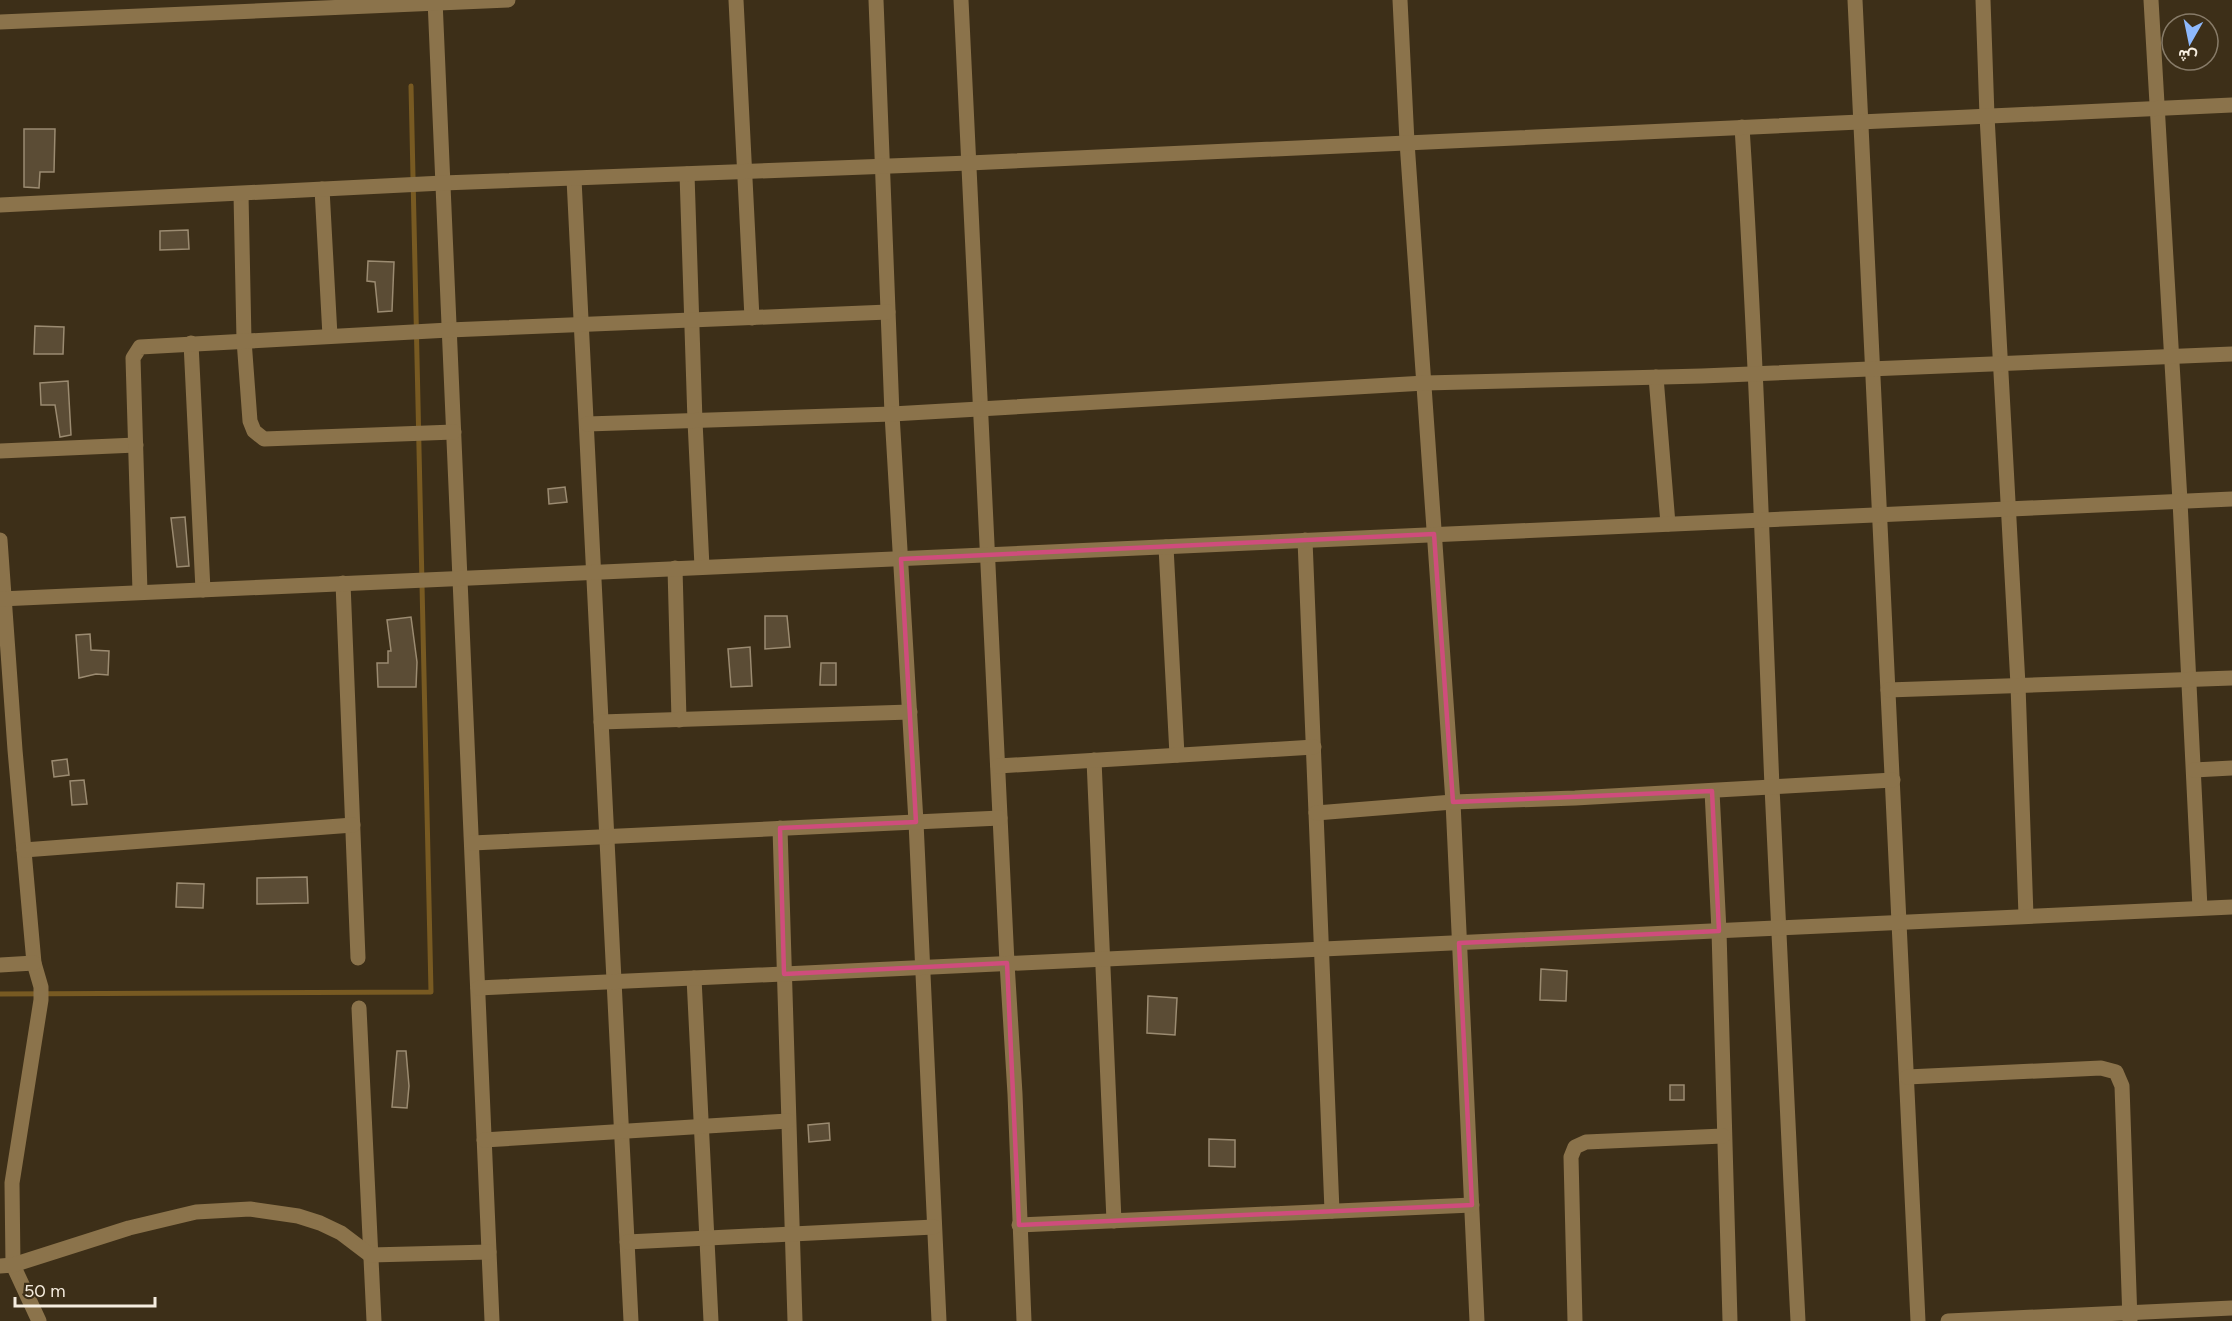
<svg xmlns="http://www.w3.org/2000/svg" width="2232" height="1321" font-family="Figtree,Vazirmatn,sans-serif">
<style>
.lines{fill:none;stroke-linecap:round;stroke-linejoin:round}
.stream{stroke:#785a22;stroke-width:5}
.building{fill:#5b4c35;stroke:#9b8b71;stroke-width:1.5}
.minor{stroke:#8b734b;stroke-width:15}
.marked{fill:none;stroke:#cf4d7c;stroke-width:4.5;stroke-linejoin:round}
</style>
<rect width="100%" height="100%" fill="#3d2f18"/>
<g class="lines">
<!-- stream -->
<path class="stream" d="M 0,994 L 431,992 L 411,86"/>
</g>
<!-- building -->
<g class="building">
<path d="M 24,129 L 55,129 L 54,172 L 40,172 L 39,188 L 24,187 Z"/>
<path d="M 188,230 L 189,249 L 160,250 L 160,231 Z"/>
<path d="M 368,261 L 394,262 L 392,311 L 378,312 L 375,282 L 367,281 Z"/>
<path d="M 35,326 L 64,327 L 63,354 L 34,354 Z"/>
<path d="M 68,381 L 71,435 L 60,437 L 55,405 L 41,405 L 40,383 Z"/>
<path d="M 565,487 L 567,502 L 549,504 L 548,489 Z"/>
<path d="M 185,517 L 189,566 L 177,567 L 171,518 Z"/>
<path d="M 765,616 L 787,616 L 790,647 L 765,649 Z"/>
<path d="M 411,617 L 417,662 L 416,687 L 378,687 L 377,663 L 388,663 L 388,651 L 391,651 L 387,620 Z"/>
<path d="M 90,634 L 91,650 L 109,651 L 108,675 L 96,674 L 79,678 L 76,635 Z"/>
<path d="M 750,647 L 752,686 L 731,687 L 728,649 Z"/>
<path d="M 821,663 L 836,663 L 836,685 L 820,685 Z"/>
<path d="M 67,759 L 69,775 L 54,777 L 52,761 Z"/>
<path d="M 84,780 L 87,804 L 72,805 L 70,781 Z"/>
<path d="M 307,877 L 308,903 L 257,904 L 257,878 Z"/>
<path d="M 177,883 L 204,884 L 203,908 L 176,907 Z"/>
<path d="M 1541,969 L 1567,971 L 1566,1001 L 1540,1000 Z"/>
<path d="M 1148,996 L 1177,998 L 1175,1035 L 1147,1033 Z"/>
<path d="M 397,1051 L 406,1051 L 409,1086 L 407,1108 L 392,1107 Z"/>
<rect x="1670" y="1085" width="14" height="15"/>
<path d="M 829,1123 L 830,1140 L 809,1142 L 808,1125 Z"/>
<path d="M 1209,1139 L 1235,1140 L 1235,1167 L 1209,1166 Z"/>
</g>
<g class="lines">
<!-- minor -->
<g class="minor">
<path d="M 435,0 L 492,1321"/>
<path d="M 736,0 L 752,318"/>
<path d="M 876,0 L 892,414 L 916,822 L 939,1321"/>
<path d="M 961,0 L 1007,963 L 1015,1094 L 1024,1321"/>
<path d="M 1400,0 L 1407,142 L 1453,802 L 1477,1321"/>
<path d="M 1855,0 L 1918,1321"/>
<path d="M 1983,0 L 1987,116 L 2018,685 L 2026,916"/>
<path d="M 2151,0 L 2180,501 L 2200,908"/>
<path d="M 0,22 L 508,0"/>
<path d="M 1742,127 C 1756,347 1763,567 1772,787 C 1779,965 1789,1143 1798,1321"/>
<path d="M 687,174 L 695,421 L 702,567"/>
<path d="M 574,179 L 631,1321"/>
<path d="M 322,189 L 330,336"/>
<path d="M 241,194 L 244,340 L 250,421 L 254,431 L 264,439 L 454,432"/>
<path d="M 0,205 L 443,183 L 969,163 L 2232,105"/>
<path d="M 191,343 L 203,590"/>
<path d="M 1656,377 L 1668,524"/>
<path d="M 587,424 L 892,414 L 1425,383 L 1702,376 L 2232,354"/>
<path d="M 0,451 L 136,445"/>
<path d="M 0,540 L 15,750 L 34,963 L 41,987 L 41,1000 L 12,1183 L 13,1265 L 39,1321"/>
<path d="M 1305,540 L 1332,1211"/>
<path d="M 1166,547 L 1177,755"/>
<path d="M 675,568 L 679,720"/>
<path d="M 343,583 L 358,958"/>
<path d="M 140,592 L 133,358 L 140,347 L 449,330 L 888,312"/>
<path d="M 0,599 L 2232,499"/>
<path d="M 1888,690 L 2232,678"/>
<path d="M 601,722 L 910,712"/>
<path d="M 1094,760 L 1114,1221"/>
<path d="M 998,766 L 1314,747"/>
<path d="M 2194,770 L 2232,768"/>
<path d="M 1712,791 L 1719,931 L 1730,1321"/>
<path d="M 1316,813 L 1453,802 L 1575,798 L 1893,780"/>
<path d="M 780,828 L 795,1321"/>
<path d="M 472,843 L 1000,818"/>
<path d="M 24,850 L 353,825"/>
<path d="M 0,965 L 34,963"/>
<path d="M 694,978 L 711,1321"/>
<path d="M 478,988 L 2232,907"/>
<path d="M 359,1008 L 374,1321"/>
<path d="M 1907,1077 L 2101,1068 L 2116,1072 L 2122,1086 L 2130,1321"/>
<path d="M 484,1140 L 788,1121"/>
<path d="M 1019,1225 L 1472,1205"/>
<path d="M 627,1242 L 934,1227"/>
<path d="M 0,1266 L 13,1265 L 129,1228 L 196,1212 L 250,1209 L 298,1216 L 320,1223 L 341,1233 L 370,1255 L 489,1252"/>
<path d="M 1575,1321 L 1571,1157 L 1575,1147 L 1586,1142 L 1723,1136"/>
<path d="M 1948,1321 L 2232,1308"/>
</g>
</g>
<!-- marked area -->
<path class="marked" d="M 1434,534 L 1453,802 L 1712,791 L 1719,931 L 1459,943 L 1472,1205 L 1019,1225 L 1007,963 L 784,974 L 780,828 L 916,822 L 901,559 Z"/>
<!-- north arrow -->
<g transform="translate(2190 42) rotate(189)"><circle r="28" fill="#3d2f18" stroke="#877b68" stroke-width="1.5"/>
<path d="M0-4.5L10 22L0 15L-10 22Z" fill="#8eb9fd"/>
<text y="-9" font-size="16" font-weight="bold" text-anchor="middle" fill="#f6eddf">ش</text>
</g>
<!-- scale -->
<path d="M15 1297v9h140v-9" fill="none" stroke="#f6eddf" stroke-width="3"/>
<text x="24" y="1297" font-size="18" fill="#f6eddf" stroke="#3d2f18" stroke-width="4.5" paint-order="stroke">50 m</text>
</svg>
